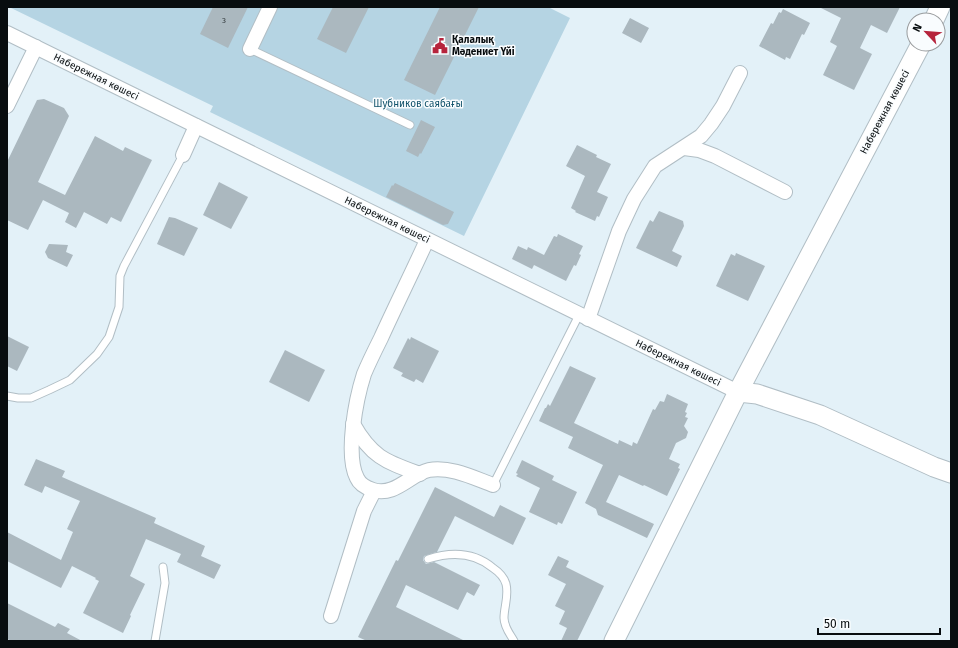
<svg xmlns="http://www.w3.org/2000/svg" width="958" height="648" font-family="'Fira Sans',sans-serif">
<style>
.green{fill:#b5d4e3}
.building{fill:#abb8bf}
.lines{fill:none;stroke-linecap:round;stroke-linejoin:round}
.lane-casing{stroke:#b1bec5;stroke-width:9}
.street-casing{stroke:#b1bec5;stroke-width:16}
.secondary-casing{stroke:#b1bec5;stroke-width:21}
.lane{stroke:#fff;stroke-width:7}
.street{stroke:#fff;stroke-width:14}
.secondary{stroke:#fff;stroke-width:19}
.labels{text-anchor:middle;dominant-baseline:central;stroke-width:3;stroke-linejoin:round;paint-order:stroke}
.number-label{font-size:8px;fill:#31383b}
.poi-label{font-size:10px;font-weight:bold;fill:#080d0f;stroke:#f9fcfe;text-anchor:start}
.street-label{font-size:10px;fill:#080d0f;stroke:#f9fcfe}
.park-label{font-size:10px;fill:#12536b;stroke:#f9fcfe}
</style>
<rect width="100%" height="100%" fill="#e3f1f8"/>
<!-- green -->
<path class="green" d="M 9,7 L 548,7 L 570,18 L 464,236 L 210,112 L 213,106 Z"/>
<!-- building -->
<g class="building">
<path d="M 213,7 L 248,7 L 228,48 L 200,34 Z"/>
<path d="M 333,7 L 369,7 L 346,53 L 317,39 Z"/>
<path d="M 440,7 L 479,7 L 435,95 L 404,80 Z"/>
<path d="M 819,7 L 900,7 L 887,33 L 871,25 L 860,48 L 872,54 L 854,90 L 823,75 L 837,46 L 830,42 L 841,18 Z"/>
<path d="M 783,9 L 810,23 L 804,35 L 802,34 L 790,59 L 786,57 L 785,60 L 759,46 L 771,23 L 773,24 L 779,12 L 781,13 Z"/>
<path d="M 630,18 L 649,28 L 641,43 L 622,33 Z"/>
<path d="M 44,99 L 64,108 L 69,116 L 38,182 L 65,195 L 95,136 L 123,151 L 125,147 L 152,160 L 121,222 L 111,217 L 107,224 L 84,212 L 76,228 L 65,222 L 69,213 L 43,200 L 28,230 L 7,220 L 7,162 L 37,100 Z"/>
<path d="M 421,120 L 435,127 L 421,154 L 420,153 L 418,157 L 406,151 Z"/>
<path d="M 577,145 L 597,155 L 596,157 L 611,164 L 597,192 L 608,197 L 599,217 L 597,216 L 595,221 L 575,212 L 576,211 L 571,208 L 585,176 L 566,166 Z"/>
<path d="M 219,182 L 248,197 L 231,229 L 203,215 Z"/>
<path d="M 395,183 L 454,212 L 448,224 L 443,225 L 386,197 L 392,185 L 393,186 Z"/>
<path d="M 659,211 L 683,221 L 684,226 L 672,251 L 682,256 L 677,267 L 636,248 L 650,220 L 653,222 Z"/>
<path d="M 169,217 L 175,218 L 198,228 L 184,256 L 157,244 Z"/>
<path d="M 558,234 L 583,246 L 579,254 L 581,255 L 576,266 L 574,265 L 566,281 L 534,265 L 532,269 L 512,259 L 518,246 L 527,250 L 528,247 L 544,255 L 554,236 L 557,237 Z"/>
<path d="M 49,244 L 68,245 L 66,252 L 73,255 L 67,267 L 48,258 L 45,252 Z"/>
<path d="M 736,253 L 765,266 L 748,301 L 716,286 L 731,254 L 735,256 Z"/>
<path d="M 7,336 L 29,347 L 17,371 L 7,366 Z"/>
<path d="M 411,337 L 439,351 L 423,383 L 416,379 L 414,382 L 401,376 L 403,373 L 393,368 L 408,338 L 410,340 Z"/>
<path d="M 285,350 L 325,370 L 309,402 L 269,382 Z"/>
<path d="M 570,366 L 596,378 L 574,423 L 618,444 L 619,440 L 632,446 L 633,442 L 637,444 L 653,409 L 655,410 L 660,401 L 664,402 L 667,394 L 688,404 L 685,412 L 687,413 L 685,417 L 688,418 L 684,426 L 688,432 L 686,438 L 676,443 L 669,459 L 680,464 L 678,468 L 680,469 L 667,496 L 644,485 L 643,486 L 619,475 L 606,502 L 654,524 L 647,538 L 598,515 L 596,509 L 585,503 L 603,465 L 568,448 L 573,437 L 539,421 L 545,408 L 546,408 L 548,404 L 550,406 Z"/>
<path d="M 36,459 L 65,471 L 62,477 L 156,518 L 154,523 L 205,546 L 201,556 L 221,565 L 214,579 L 177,562 L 181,554 L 146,539 L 130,576 L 145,584 L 130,615 L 131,616 L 123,633 L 83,613 L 99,581 L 95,579 L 96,578 L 72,566 L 61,588 L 7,561 L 7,532 L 61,560 L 73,532 L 67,529 L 80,501 L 45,486 L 42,493 L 24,485 Z"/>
<path d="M 522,460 L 554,476 L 552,480 L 577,492 L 562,524 L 558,522 L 557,525 L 529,512 L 540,488 L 516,476 L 518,474 L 516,473 Z"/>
<path d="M 435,487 L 494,517 L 500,505 L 526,518 L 513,545 L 455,516 L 437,552 L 424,556 L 423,560 L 426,564 L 434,562 L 480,585 L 474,596 L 467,592 L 458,610 L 406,585 L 396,607 L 465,641 L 367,641 L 358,637 L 396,560 L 398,561 Z"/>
<path d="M 558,556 L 569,561 L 566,567 L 604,586 L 577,641 L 561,641 L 567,628 L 559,624 L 565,611 L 555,606 L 566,584 L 548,575 Z"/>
<path d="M 7,603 L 55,627 L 58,623 L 70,629 L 67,633 L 82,641 L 12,641 L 7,639 Z"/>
</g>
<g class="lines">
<defs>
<g id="lane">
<path d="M 250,49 L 410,125"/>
<path d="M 7,396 L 18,398 L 31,398 L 49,390 L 70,380 L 97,354 L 109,337 L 119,307 L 120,276 L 124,266 L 183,155"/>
<path d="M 493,485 L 579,315"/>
<path d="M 428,559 C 450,552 474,552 493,568 C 499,572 504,577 506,584 C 509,596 504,607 504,618 C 504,627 510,634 514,641"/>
<path d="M 155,641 L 165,583 L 163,567"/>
</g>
<g id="street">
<path d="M 7,33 L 738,392"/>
<path d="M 250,49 L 270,7"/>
<path d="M 7,106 L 36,47"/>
<path d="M 684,148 L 699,150 L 715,156 L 785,192"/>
<path d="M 183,155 L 196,126"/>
<path d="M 427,240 C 412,273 396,305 381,338 C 375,350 369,362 364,374 C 356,399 345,455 357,478 C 360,485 367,488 373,490 C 395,497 410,474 429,470 C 450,466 474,478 493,485"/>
<path d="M 588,319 L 619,231 L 634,199 L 655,166 L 701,136 L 711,124 L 723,106 L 740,73"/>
<path d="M 353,424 C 372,458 387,462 420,474"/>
<path d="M 331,616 L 364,511 L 374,491"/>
</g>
<g id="secondary">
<path d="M 934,20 L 940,7"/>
<path d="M 738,392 L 757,394 L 820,415 L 934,467 L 951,473"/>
<path d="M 614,641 L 738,392 L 921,44"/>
</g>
</defs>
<!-- lane casing -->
<use href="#lane" class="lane-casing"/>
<!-- street casing -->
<use href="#street" class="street-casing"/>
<!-- secondary casing -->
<use href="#secondary" class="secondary-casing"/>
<!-- lane -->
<use href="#lane" class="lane"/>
<!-- street -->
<use href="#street" class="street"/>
<!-- secondary -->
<use href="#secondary" class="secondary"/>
</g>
<!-- icons -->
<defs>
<symbol id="civic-bare" viewBox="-9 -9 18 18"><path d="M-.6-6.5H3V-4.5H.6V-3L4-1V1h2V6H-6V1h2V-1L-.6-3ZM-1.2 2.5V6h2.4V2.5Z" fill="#b6243c" stroke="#f9fcfe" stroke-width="2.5" paint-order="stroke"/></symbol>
</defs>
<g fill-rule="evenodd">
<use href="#civic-bare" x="429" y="35" width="22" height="22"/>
</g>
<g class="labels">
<!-- number labels -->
<g class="number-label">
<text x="224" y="20">3</text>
</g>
<!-- poi labels -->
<g class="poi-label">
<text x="452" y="40">Қалалық<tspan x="452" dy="12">Мәдениет Үйі</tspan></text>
</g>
<!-- street labels -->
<g class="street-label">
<text transform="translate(96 77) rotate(26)">Набережная көшесі</text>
<text transform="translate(885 112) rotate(-62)">Набережная көшесі</text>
<text transform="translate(387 220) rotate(26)">Набережная көшесі</text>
<text transform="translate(678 363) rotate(26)">Набережная көшесі</text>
</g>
<!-- park labels -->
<g class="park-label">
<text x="418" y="104">Шубников саябағы</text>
</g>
</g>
<!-- border -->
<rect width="958" height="648" fill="none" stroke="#080d0f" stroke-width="16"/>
<!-- north arrow -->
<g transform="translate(926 32) rotate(296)"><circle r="19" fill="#f9fcfe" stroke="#999c9e"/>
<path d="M0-3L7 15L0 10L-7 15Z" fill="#b6243c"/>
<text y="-6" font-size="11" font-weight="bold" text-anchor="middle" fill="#080d0f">N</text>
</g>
<!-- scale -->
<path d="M818 628v6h122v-6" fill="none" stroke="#080d0f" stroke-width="2"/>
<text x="824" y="628" font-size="12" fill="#080d0f" stroke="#f9fcfe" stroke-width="3" paint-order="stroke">50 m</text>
</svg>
